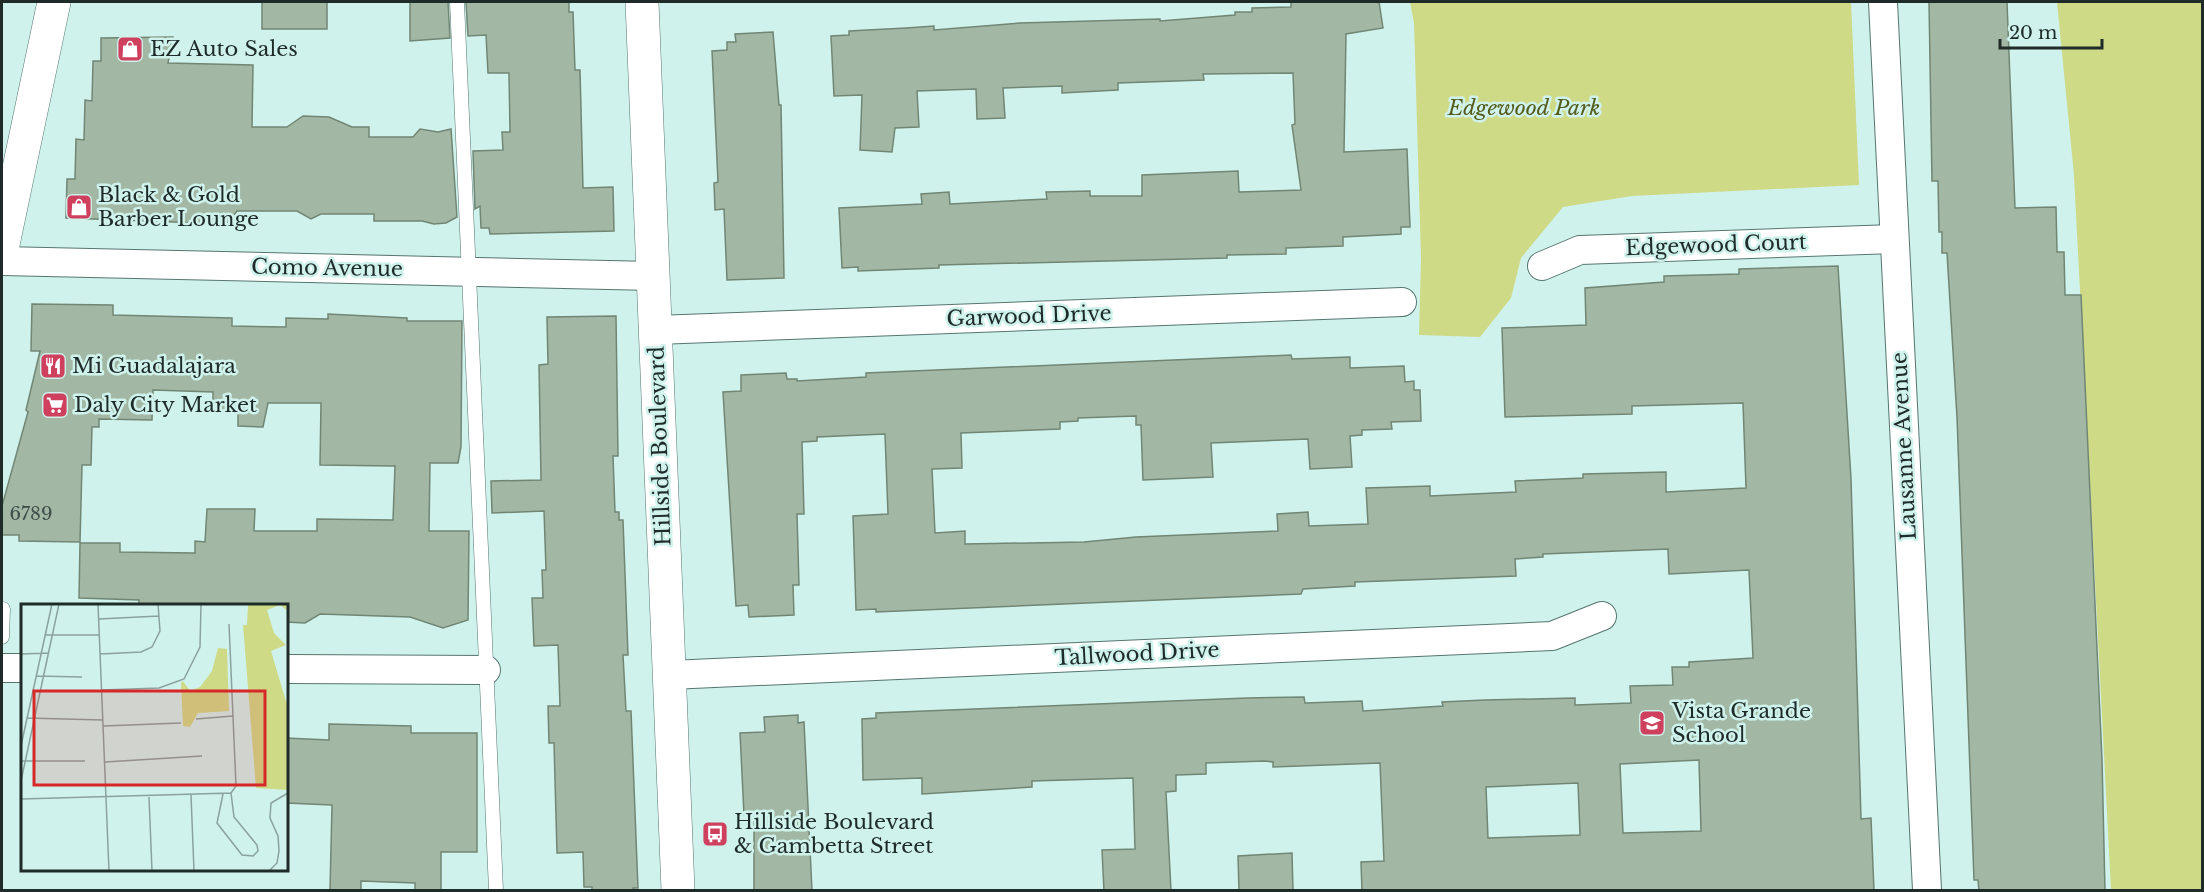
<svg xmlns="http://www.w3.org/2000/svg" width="2204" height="892" font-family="'Libre Baskerville',serif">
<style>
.green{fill:#cfda86}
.building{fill:#a2b8a5;stroke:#718674;stroke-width:1.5;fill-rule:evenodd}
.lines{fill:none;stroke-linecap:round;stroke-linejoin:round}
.service-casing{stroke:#56756f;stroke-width:15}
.minor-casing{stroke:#56756f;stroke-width:30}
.secondary-casing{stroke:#56756f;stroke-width:34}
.primary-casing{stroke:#56756f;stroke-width:34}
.service{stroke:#fff;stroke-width:14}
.minor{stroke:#fff;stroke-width:28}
.secondary{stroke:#fff;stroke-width:33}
.primary{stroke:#fff;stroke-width:33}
.labels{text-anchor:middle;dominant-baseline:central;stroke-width:5;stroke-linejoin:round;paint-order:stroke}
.number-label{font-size:18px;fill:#3f4e48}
.poi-label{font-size:21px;fill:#1e2b29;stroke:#d0f2ec;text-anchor:start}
.park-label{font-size:21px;font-style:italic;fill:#565c1b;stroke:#d0f2ec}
.street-label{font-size:21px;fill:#1e2b29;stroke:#d0f2ec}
.inset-road{fill:none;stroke:#89a29e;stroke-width:1.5}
.view{fill:#d62828;fill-opacity:0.15;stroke:#d62828;stroke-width:3}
.inset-edge{fill:none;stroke:#1e2b29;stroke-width:3}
</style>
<rect width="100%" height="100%" fill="#d0f2ec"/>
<!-- green -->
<g class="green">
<path d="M 1410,2 L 1851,2 L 1859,185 L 1632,196 L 1563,207 L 1521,258 L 1511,298 L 1480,337 L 1419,335 L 1421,258 L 1414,23 Z"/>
<path d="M 2057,2 L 2202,2 L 2202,890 L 2111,890 L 2074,175 Z"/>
</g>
<!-- building -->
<g class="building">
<rect x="262" y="2" width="65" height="27"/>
<path d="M 410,2 L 448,2 L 450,38 L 410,41 Z"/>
<path d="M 466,2 L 569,2 L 569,12 L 573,12 L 575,70 L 580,70 L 583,188 L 613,187 L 614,231 L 490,234 L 489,228 L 481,228 L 480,206 L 475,209 L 473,151 L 503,150 L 502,132 L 510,132 L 509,73 L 488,73 L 486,35 L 468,36 Z"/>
<path d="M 1291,2 L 1379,2 L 1383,28 L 1346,34 L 1344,152 L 1407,149 L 1410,227 L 1401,227 L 1401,234 L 1343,237 L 1343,246 L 1286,248 L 1286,254 L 1227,255 L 1227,258 L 939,265 L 939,268 L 858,271 L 858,267 L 842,268 L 839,208 L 922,204 L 921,194 L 949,192 L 950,204 L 1047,199 L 1046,192 L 1090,191 L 1090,196 L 1142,196 L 1142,175 L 1238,171 L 1239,192 L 1301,190 L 1292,125 L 1295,124 L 1293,73 L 1203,74 L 1204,80 L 1118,83 L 1118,90 L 1062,93 L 1062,86 L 1003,88 L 1005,118 L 977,119 L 976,89 L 917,91 L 919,127 L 895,128 L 892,152 L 860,150 L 862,95 L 834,96 L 831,36 L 849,35 L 849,31 L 906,28 L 934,26 L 934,30 L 1020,23 L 1160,19 L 1160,21 L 1235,15 L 1235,12 L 1252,12 L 1252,8 L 1291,7 Z"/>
<path d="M 1929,2 L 2007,2 L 2015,208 L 2056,207 L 2057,252 L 2064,252 L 2065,295 L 2081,295 L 2102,759 L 2105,891 L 1979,891 L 1978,880 L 1974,880 L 1957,417 L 1947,253 L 1942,253 L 1942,232 L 1939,232 L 1938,181 L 1932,181 Z"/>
<path d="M 773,32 L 779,105 L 781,105 L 784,278 L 727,280 L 724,209 L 715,210 L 714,183 L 718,182 L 712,51 L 727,50 L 727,42 L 736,42 L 735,34 Z"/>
<path d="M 173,37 L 168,63 L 253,65 L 252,127 L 287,127 L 303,116 L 329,117 L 352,127 L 369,127 L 369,137 L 413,137 L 420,129 L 438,132 L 451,129 L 457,217 L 446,223 L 434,224 L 422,221 L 374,221 L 374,214 L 321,214 L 311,219 L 297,211 L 237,211 L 227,224 L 66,218 L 67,179 L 75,179 L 76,139 L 84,140 L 85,100 L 92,101 L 93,61 L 101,61 L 101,38 Z"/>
<path d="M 1838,266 L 1851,479 L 1861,819 L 1871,818 L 1874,891 L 1362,891 L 1361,862 L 1384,861 L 1380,763 L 1273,767 L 1273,762 L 1265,761 L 1206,763 L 1206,774 L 1176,775 L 1176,791 L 1166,792 L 1171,891 L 1104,891 L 1102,850 L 1135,849 L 1133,778 L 1032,781 L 1032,787 L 922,794 L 922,778 L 863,780 L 862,719 L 876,718 L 876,713 L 1247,698 L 1304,697 L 1305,703 L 1362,701 L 1363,711 L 1443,706 L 1442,702 L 1485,700 L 1575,698 L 1575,705 L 1631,703 L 1630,686 L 1673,685 L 1672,667 L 1689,667 L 1689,662 L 1753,658 L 1749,570 L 1669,574 L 1668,549 L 1543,554 L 1543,557 L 1515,559 L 1516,576 L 1355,582 L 1355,586 L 1303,589 L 1301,594 L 876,612 L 876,609 L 856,610 L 853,516 L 888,514 L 885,434 L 817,437 L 817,441 L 802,442 L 804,514 L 797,514 L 799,585 L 793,585 L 794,615 L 749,617 L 748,605 L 736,606 L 723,392 L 741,391 L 741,375 L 786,373 L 787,379 L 797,379 L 797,381 L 866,377 L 866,373 L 1291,355 L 1292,359 L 1350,357 L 1350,368 L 1404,366 L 1405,382 L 1414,381 L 1414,390 L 1420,390 L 1421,421 L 1391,422 L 1392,429 L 1362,430 L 1362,435 L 1350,436 L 1352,467 L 1310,469 L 1308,439 L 1211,443 L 1213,477 L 1143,480 L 1141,425 L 1136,425 L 1136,416 L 1078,418 L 1078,421 L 1060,422 L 1060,429 L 961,433 L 962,468 L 932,469 L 935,533 L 965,531 L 965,544 L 1084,542 L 1136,537 L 1278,531 L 1277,514 L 1308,512 L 1309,526 L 1368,524 L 1366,488 L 1430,486 L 1430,496 L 1516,492 L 1515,481 L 1583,478 L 1583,474 L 1666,472 L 1666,492 L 1746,488 L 1743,403 L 1632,406 L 1632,414 L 1505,417 L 1502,328 L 1586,325 L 1585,288 L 1664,282 L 1664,276 L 1739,274 L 1739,269 ZM 1699,760 L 1701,831 L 1623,833 L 1620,764 ZM 1578,783 L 1580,835 L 1488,838 L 1486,787 Z"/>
<path d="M 32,304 L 113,305 L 113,315 L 232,318 L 232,326 L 286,327 L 286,318 L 328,319 L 328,314 L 407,318 L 407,321 L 462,321 L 461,447 L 458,463 L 430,463 L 429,531 L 469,531 L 468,620 L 443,628 L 410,617 L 320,614 L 305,623 L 286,622 L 286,606 L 139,606 L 139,600 L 79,598 L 80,543 L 120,543 L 120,552 L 195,553 L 195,541 L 205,542 L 207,509 L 255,509 L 254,531 L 317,531 L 317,519 L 393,520 L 395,466 L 320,465 L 321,403 L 268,403 L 263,427 L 238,426 L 238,413 L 213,412 L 213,392 L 153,390 L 152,420 L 99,419 L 99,427 L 92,427 L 91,465 L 82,465 L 80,542 L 19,541 L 19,535 L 2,535 L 2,506 L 28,412 L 26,410 L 40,351 L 31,351 Z"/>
<path d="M 616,316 L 618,456 L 613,456 L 615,512 L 619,512 L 619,520 L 623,520 L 628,655 L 623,655 L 626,711 L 631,711 L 638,888 L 633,888 L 633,891 L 592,891 L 592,887 L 584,887 L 583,852 L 557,853 L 554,743 L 549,743 L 548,706 L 560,706 L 558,645 L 534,646 L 532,598 L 543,598 L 542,570 L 546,570 L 544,511 L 492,513 L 491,481 L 541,480 L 539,365 L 548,364 L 547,317 Z"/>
<path d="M 798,715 L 798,723 L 804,722 L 812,891 L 754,891 L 754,814 L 744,815 L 740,733 L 765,732 L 764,717 Z"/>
<path d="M 329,724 L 411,726 L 411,733 L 477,733 L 477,852 L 441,852 L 441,891 L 415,891 L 415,883 L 361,881 L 361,891 L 330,891 L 332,805 L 286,803 L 286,738 L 329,740 Z"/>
<path d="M 1292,853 L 1293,891 L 1239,891 L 1238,856 Z"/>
</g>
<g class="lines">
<defs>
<g id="service">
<path d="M 457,2 L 496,890"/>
<path d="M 2,637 L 3,609"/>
</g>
<g id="minor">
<path d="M 1883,2 L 1927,890"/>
<path d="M 2,261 L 653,276"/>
<path d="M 1542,266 L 1580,250 L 1894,239"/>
<path d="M 656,330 L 1402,302"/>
<path d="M 2,668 L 22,668"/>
<path d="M 286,669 L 486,670"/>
<path d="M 670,675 L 1552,636 L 1602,616"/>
</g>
<path id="secondary" d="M 642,2 L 678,890"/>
<path id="primary" d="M 2,249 L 54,2"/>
</defs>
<!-- service casing -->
<use href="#service" class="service-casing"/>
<!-- minor casing -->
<use href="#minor" class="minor-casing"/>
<!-- secondary casing -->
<use href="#secondary" class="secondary-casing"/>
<!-- primary casing -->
<use href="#primary" class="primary-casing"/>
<!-- service -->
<use href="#service" class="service"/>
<!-- minor -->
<use href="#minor" class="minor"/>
<!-- secondary -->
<use href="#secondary" class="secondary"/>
<!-- primary -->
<use href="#primary" class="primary"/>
</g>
<!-- icons -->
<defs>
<symbol id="shop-square" viewBox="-11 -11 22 22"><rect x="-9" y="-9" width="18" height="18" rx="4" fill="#cf3f5e" stroke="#d0f2ec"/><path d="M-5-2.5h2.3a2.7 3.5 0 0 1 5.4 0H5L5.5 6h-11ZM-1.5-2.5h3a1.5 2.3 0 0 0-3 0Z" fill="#fff"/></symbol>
<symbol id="restaurant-square" viewBox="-11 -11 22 22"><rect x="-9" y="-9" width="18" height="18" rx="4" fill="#cf3f5e" stroke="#d0f2ec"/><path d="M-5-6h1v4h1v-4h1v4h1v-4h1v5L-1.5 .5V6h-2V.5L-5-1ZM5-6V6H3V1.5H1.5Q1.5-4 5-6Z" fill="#fff"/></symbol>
<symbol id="supermarket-square" viewBox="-11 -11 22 22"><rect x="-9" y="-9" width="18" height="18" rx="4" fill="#cf3f5e" stroke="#d0f2ec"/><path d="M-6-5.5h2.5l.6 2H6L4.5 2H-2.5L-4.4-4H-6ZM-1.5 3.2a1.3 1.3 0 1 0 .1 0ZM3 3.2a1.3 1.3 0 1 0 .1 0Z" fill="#fff"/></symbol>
<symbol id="school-square" viewBox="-11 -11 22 22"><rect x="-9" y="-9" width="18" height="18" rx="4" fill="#cf3f5e" stroke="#d0f2ec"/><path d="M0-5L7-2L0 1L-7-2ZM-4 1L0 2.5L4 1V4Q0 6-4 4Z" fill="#fff"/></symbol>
<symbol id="bus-square" viewBox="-11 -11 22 22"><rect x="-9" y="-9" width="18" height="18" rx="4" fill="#cf3f5e" stroke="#d0f2ec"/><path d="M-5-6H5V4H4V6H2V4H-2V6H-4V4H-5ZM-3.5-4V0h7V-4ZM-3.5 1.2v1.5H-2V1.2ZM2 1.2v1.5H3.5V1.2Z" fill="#fff"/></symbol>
</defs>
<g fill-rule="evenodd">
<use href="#shop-square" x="115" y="34" width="30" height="30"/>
<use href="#shop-square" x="64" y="192" width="30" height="30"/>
<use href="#restaurant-square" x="38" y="351" width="30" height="30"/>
<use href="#supermarket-square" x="40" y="390" width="30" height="30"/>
<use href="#school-square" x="1637" y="708" width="30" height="30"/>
<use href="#bus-square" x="700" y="819" width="30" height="30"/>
</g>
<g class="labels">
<!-- number labels -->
<g class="number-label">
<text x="31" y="514">6789</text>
</g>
<!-- poi labels -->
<g class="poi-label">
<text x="150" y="49">EZ Auto Sales</text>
<text x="98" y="195">Black &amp; Gold<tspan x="98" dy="24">Barber Lounge</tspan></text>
<text x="72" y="366">Mi Guadalajara</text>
<text x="74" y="405">Daly City Market</text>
<text x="1672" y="711">Vista Grande<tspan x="1672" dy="24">School</tspan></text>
<text x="734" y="822">Hillside Boulevard<tspan x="734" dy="24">&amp; Gambetta Street</tspan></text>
</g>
<!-- park labels -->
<g class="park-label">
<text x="1524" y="108">Edgewood Park</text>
</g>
<!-- street labels -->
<g class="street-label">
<text transform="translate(1716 245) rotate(-2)">Edgewood Court</text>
<text transform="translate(327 268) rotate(1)">Como Avenue</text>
<text transform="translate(1029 316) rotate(-2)">Garwood Drive</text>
<text transform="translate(660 446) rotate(-92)">Hillside Boulevard</text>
<text transform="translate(1904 446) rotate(-93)">Lausanne Avenue</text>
<text transform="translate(1137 654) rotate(-3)">Tallwood Drive</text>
</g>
</g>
<!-- overview -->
<g transform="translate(21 604)">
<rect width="267" height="267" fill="#d0f2ec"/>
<path d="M 227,0 L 267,0 L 267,7 L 259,1 L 246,6 L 253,29 L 265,41 L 250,47 L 267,104 L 267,186 L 235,184 L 222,21 L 226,21 ZM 197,44 L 206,45 L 208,107 L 177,109 L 169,123 L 162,122 L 160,79 L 162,77 L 169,87 L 179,83 L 191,67 Z" fill="#cfda86"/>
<path class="inset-road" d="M 77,0 L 88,267M 78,15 L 138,12M 208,20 L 215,182 L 210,189M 24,31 L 78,31M 0,50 L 27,49M 79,50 L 120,48 L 131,43 L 139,27 L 137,0M 15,72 L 61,73M 81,86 L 138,84 L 163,75 L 179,43 L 180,0M 6,114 L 82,116M 175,115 L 212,112M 82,122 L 160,119M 0,142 L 31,0M 0,157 L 64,157M 84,158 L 181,152M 0,177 L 38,0M 202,190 L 196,219 L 221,251 L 232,252 L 237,247 L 236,241 L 213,213 L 210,189M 170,191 L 173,267M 128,193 L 131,267M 0,195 L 210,189M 248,267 L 256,259 L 258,247 L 257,232 L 249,214 L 250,199 L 267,189"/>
<path class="view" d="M 13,87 L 244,87 L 244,181 L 13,181 Z"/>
<rect width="267" height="267" class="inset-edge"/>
</g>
<!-- border -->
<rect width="2204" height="892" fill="none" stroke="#1e2b29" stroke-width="6"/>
<!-- scale -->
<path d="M2000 39v9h102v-9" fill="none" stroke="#1e2b29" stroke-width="3"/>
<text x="2009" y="39" font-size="18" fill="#1e2b29" stroke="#d0f2ec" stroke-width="4.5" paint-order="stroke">20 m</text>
</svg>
